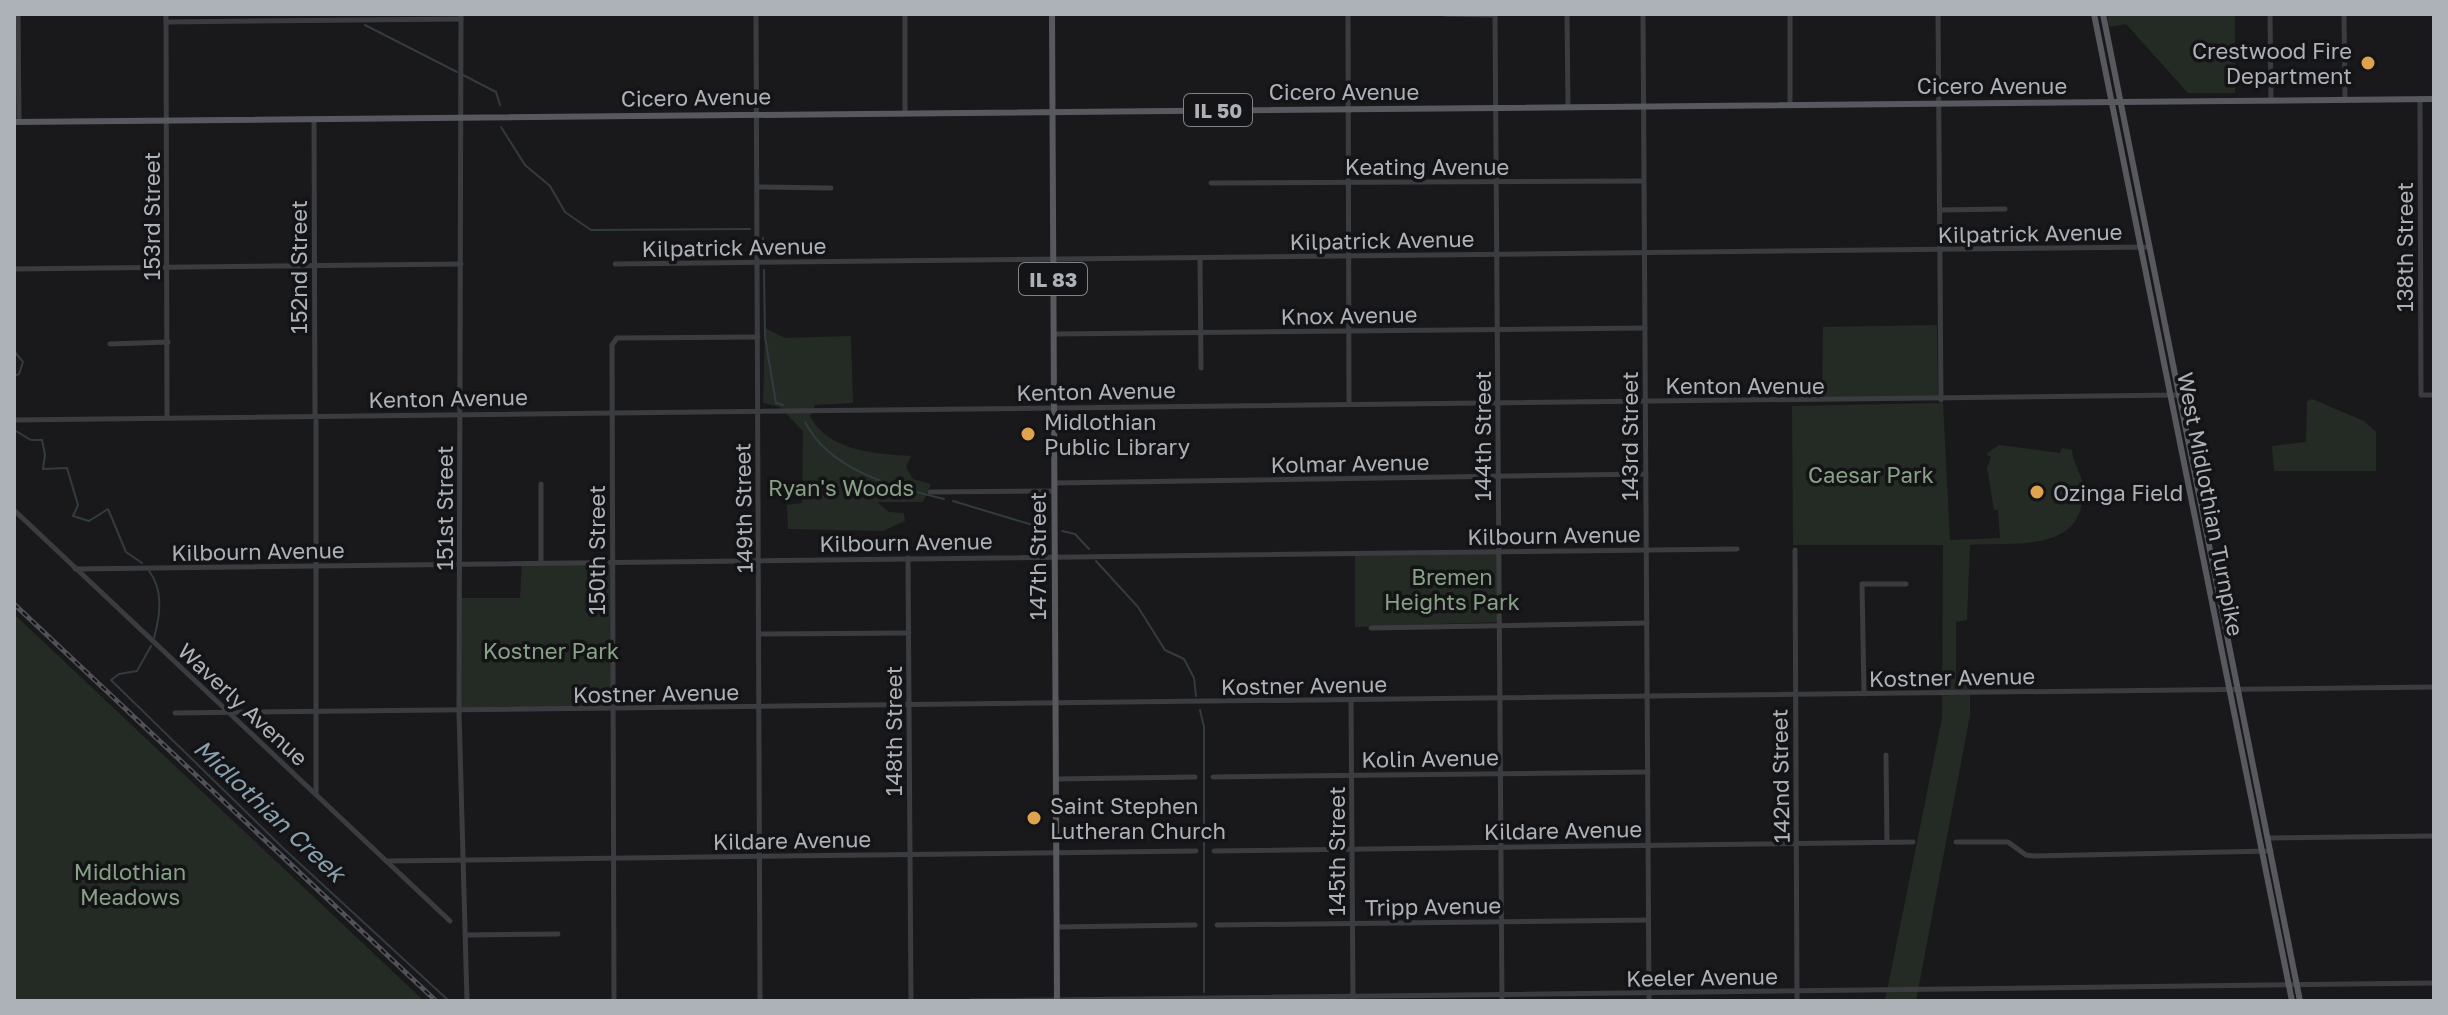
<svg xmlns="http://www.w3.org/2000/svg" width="2448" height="1015" font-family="'Golos Text',sans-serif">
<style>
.green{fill:#242b24}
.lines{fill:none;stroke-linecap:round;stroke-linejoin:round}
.stream{stroke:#333b40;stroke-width:2}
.minor{stroke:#3b3c40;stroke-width:5}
.major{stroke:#57595e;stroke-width:6}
.rail-casing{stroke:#505257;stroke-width:5}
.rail{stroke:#141416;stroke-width:2;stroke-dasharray:6;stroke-linecap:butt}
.poi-dot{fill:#dfa24e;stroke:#141416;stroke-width:3}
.labels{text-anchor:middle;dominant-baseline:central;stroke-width:7;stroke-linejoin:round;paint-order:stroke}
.shield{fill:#141416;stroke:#7f8388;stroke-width:2}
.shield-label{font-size:20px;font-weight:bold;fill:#adb2b9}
.poi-label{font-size:22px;fill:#adb2b9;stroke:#141416;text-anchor:start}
.street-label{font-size:22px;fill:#adb2b9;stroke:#141416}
.park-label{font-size:22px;fill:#87a287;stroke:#141416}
.water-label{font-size:24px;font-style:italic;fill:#88a1b0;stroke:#141416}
</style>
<rect width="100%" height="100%" fill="#19191b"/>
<!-- green -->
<g class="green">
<path d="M 2107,14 L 2235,14 L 2235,93 L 2188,93 L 2126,24 L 2109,27 Z"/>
<path d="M 1937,325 L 1938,396 L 1822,397 L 1823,327 Z"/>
<path d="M 765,328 L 785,338 L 851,336 L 853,403 L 815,405 L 810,416 C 828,451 876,454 911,456 L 906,467 L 913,479 L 931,484 L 923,502 L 877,502 L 889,512 L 904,513 L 905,521 L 883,531 L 788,529 L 787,505 L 802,503 L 803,431 L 780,407 L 763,403 Z"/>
<path d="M 2312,399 L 2364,421 L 2376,432 L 2376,471 L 2274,471 L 2272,446 L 2306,442 L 2307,401 Z"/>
<path d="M 1943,403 L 1950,540 L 2000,538 L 1998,510 L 1994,510 L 1987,468 L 1991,457 L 1986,454 L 1999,445 L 2060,453 L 2062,448 L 2072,450 C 2072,463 2084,475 2083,491 C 2083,555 2011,541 1970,545 L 1967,620 L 1956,622 L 1956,682 L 1970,682 L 1970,715 L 1916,1001 L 1885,1001 L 1942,718 L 1943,545 L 1793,545 L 1792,406 Z"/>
<path d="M 1497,554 L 1497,622 L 1355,627 L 1355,556 Z"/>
<path d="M 612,562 L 612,710 L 459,712 L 460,598 L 520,598 L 522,563 Z"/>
<path d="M 14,614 L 424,1001 L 14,1001 Z"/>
</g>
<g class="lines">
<!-- stream -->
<g class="stream">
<path d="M 365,25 L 457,72"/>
<path d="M 463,75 L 496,92 L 500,105"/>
<path d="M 501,127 L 525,165 L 550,186 L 565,212 L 591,230 L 750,229"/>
<path d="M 763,238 L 764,255"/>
<path d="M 764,270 L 765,337 L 776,403 L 783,405"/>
<path d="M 14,351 L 23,362 L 19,374 L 14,376"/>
<path d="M 805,422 C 830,471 894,487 944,499"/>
<path d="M 14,430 L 31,440 L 42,440 L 45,455 L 43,469 L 67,468 L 78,505 L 73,516 L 89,521 L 108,509 L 126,552 L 142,563"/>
<path d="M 953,501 L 1049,530"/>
<path d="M 1062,531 L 1075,534 L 1089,549"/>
<path d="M 1096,561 L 1138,607 L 1165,650 L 1184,659 L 1194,678 L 1196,696"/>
<path d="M 149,571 C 164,590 160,616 154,638"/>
<path d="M 151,646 L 137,671 L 119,674 L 111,680 L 284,849 L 449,1001"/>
<path d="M 1200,710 L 1204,727 L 1204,992"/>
</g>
<!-- minor -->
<g class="minor">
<path d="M 18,14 L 19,122"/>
<path d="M 166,14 L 167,417"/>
<path d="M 461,14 L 459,712 L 467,1001"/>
<path d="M 756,14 L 760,1001"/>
<path d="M 1348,14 L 1349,404"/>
<path d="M 1445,14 L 1495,15"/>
<path d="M 1495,14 L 1502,1001"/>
<path d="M 1567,14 L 1568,107"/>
<path d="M 1643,14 L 1649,1001"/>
<path d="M 1790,14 L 1790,105"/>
<path d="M 1938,14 L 1941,400"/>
<path d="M 2270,14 L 2271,101"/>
<path d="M 2344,14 L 2345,100"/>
<path d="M 166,22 L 461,19"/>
<path d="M 2420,99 L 2421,395 L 2434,395"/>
<path d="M 905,113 L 905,14"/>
<path d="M 314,119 L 315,416"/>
<path d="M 1211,183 L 1643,181"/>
<path d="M 758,187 L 831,188"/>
<path d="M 1940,210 L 2005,209"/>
<path d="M 1200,258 L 1201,368"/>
<path d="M 615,264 L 2150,247"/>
<path d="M 14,269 L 461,264"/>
<path d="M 1054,334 L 1645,328"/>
<path d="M 110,344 L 168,342"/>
<path d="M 14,420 L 2179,395"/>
<path d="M 1054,483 L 1646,474"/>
<path d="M 541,484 L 541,563"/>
<path d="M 930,492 L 1054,491"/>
<path d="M 14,510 L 450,921"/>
<path d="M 1795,550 L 1797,1001"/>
<path d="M 908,558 L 911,1001"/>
<path d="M 75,569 L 1737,549"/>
<path d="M 1371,628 L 1647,623"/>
<path d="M 760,634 L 909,633"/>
<path d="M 1864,694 L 1862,584 L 1906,584"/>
<path d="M 1351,700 L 1353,1001"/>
<path d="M 175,713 L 2434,687"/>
<path d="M 1886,755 L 1887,842"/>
<path d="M 1213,777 L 1648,772"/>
<path d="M 1056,779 L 1195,777"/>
<path d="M 316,792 L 316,421"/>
<path d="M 2267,838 L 2434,836"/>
<path d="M 1956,842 L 2008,842 L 2026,855 L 2034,856 L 2271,851"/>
<path d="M 1214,851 L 1913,842"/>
<path d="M 388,861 L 1196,851"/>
<path d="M 1217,925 L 1649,920"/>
<path d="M 1056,927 L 1195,925"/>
<path d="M 466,935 L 558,934"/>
<path d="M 614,1001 L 612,345 L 617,338 L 758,337"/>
<path d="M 971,1001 L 2434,983"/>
</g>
<!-- major -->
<g class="major">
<path d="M 1052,14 L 1057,1001"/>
<path d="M 2094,14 L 2292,1001"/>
<path d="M 2103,14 L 2300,1001"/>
<path d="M 14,122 L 2434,99"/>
</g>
<defs>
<path id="rail" d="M 14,604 L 436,1001"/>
</defs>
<!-- rail casing -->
<use href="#rail" class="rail-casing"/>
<!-- rail -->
<use href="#rail" class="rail"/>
</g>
<!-- markers -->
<g class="poi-dot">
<circle cx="2368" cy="63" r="8"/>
<circle cx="1028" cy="434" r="8"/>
<circle cx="2037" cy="492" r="8"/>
<circle cx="1034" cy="818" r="8"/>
</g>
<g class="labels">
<!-- shield labels -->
<g class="shield">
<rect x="1184" y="94" width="68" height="32" rx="6"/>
<rect x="1019" y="263" width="68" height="32" rx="6"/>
</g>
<g class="shield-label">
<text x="1218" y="110">IL 50</text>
<text x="1053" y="279">IL 83</text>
</g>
<!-- poi labels -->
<g class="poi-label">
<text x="2352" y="50" text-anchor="end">Crestwood Fire<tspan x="2352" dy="25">Department</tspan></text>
<text x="1044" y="421">Midlothian<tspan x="1044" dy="25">Public Library</tspan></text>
<text x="2053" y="492">Ozinga Field</text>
<text x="1050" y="805">Saint Stephen<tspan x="1050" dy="25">Lutheran Church</tspan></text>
</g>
<!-- street labels -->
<g class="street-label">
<text x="1992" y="85">Cicero Avenue</text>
<text x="1344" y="91">Cicero Avenue</text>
<text transform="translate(696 97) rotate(-1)">Cicero Avenue</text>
<text x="1427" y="166">Keating Avenue</text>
<text transform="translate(151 216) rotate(-90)">153rd Street</text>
<text transform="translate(2030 233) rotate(-1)">Kilpatrick Avenue</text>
<text transform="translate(1382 240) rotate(-1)">Kilpatrick Avenue</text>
<text transform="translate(734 247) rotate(-1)">Kilpatrick Avenue</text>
<text transform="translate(2404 247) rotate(-90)">138th Street</text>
<text transform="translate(298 267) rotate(-90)">152nd Street</text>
<text transform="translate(1349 315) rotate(-1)">Knox Avenue</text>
<text x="1745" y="385">Kenton Avenue</text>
<text transform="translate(1096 391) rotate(-1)">Kenton Avenue</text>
<text transform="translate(448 398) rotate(-1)">Kenton Avenue</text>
<text transform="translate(1482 436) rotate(-90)">144th Street</text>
<text transform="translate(1629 436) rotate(-90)">143rd Street</text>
<text transform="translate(1350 463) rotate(-1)">Kolmar Avenue</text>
<text transform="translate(2211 504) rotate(79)">West Midlothian Turnpike</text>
<text transform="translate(444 508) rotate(-90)">151st Street</text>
<text transform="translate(743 508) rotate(-91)">149th Street</text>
<text transform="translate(1554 535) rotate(-1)">Kilbourn Avenue</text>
<text transform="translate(906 542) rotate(-1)">Kilbourn Avenue</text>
<text transform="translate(596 550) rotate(-90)">150th Street</text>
<text transform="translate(258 551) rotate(-1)">Kilbourn Avenue</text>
<text transform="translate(1037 556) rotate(-90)">147th Street</text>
<text transform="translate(1952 677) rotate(-1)">Kostner Avenue</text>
<text transform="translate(1304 685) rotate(-1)">Kostner Avenue</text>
<text transform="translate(656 693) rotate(-1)">Kostner Avenue</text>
<text transform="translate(243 704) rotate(43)">Waverly Avenue</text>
<text transform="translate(893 731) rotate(-90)">148th Street</text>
<text transform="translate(1430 758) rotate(-1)">Kolin Avenue</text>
<text transform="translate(1780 776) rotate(-91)">142nd Street</text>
<text transform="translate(1563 830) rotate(-1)">Kildare Avenue</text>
<text transform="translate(792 840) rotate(-1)">Kildare Avenue</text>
<text transform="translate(1336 851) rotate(-90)">145th Street</text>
<text transform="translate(1433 906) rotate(-1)">Tripp Avenue</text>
<text transform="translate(1702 977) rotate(-1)">Keeler Avenue</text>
</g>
<!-- park labels -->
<g class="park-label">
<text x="1871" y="474">Caesar Park</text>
<text x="841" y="487">Ryan's Woods</text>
<text x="1452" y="576">Bremen<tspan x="1452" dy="25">Heights Park</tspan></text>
<text x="551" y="650">Kostner Park</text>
<text x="130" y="871">Midlothian<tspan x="130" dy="25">Meadows</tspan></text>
</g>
<!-- water labels -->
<g class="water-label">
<text transform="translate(270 810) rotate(43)">Midlothian Creek</text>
</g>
</g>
<!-- border -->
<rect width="2448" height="1015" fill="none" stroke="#adb2b9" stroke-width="32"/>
</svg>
